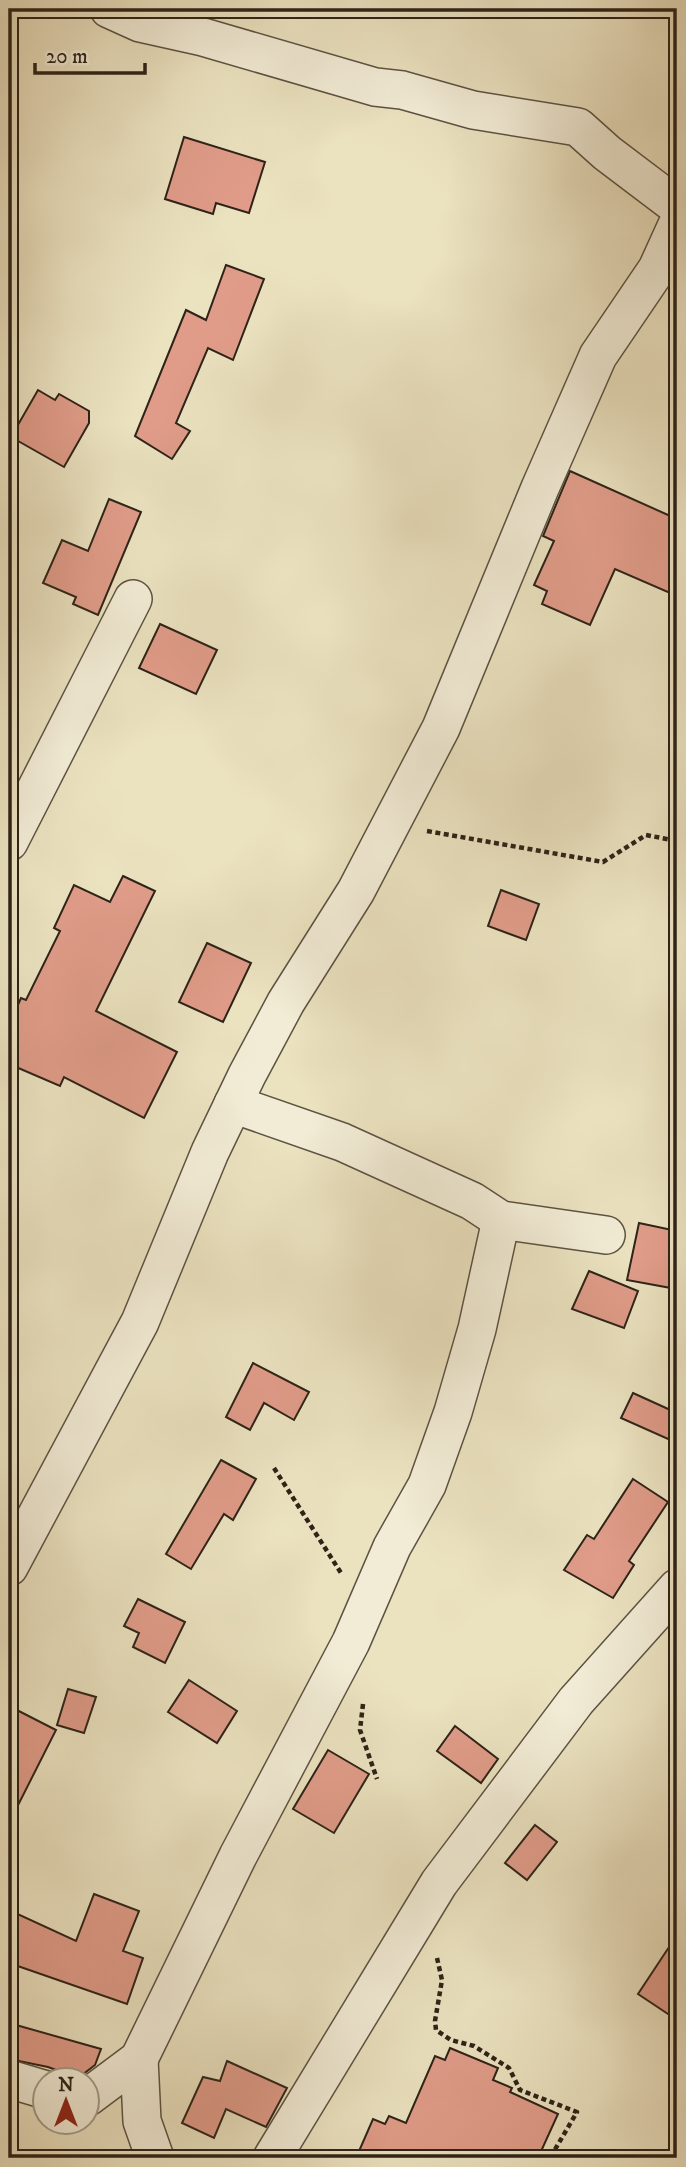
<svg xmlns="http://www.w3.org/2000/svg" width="686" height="2167" font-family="'IM FELL DW Pica',serif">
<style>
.building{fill:#e09c89;stroke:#2d2318;stroke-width:2}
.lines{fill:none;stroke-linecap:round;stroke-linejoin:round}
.minor-casing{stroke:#5c5342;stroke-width:40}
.path{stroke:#2d2318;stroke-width:4.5;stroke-dasharray:5 3.5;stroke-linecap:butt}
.minor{stroke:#f2ecd6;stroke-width:37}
</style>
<rect width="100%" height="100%" fill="#ebe2c0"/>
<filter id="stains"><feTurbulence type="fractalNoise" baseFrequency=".00286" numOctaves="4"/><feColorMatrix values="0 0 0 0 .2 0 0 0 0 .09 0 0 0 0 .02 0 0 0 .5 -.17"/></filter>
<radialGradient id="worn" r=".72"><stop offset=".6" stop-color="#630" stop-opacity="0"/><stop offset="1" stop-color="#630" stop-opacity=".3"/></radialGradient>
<!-- building -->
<g class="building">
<path d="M 184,137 L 265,162 L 249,213 L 216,203 L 213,214 L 165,199 Z"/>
<path d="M 226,265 L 264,279 L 233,360 L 208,348 L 176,423 L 190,431 L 172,459 L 135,436 L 186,310 L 206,320 Z"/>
<path d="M 38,390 L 55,400 L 59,394 L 89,411 L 89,423 L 64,467 L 11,437 Z"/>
<path d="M 570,471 L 677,519 L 677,596 L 615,569 L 590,625 L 542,604 L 547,591 L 534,585 L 554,541 L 543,536 Z"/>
<path d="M 109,499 L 141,512 L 98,615 L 73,604 L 76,597 L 43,583 L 62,540 L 88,551 Z"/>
<path d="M 160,624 L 217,650 L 196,694 L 139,668 Z"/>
<path d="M 123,876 L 155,891 L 96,1011 L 177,1052 L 144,1118 L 64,1077 L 60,1086 L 9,1064 L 9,1025 L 21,998 L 26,1000 L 60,931 L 54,928 L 74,885 L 110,902 Z"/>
<path d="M 501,890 L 539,904 L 526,940 L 488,926 Z"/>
<path d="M 207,943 L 251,963 L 223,1022 L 179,1002 Z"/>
<path d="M 639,1223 L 677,1231 L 677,1256 L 671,1288 L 627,1280 Z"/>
<path d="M 589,1271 L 638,1291 L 624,1328 L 572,1309 Z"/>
<path d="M 253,1363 L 309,1392 L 294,1420 L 264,1403 L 250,1430 L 226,1417 Z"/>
<path d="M 633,1393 L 677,1413 L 677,1443 L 621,1418 Z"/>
<path d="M 221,1460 L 256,1479 L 233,1520 L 224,1514 L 191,1569 L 166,1554 Z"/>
<path d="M 633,1479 L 668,1502 L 629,1561 L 634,1565 L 613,1598 L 564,1570 L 587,1535 L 594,1539 Z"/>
<path d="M 138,1599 L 185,1622 L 165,1663 L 133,1647 L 139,1633 L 124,1626 Z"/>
<path d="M 189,1680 L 237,1711 L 217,1743 L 168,1712 Z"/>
<path d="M 68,1689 L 96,1697 L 84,1733 L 57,1725 Z"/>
<path d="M 9,1706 L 56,1730 L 9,1823 Z"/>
<path d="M 455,1726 L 498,1759 L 481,1783 L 437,1751 Z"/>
<path d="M 328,1750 L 369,1774 L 334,1833 L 293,1809 Z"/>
<path d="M 535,1825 L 557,1842 L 527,1880 L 505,1863 Z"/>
<path d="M 94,1894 L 139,1911 L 123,1951 L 143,1958 L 127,2004 L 9,1963 L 9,1910 L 76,1941 Z"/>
<path d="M 677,1935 L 677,2020 L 638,1994 Z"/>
<path d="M 9,2023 L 101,2049 L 95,2065 L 78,2078 L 48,2067 L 9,2059 Z"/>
<path d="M 450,2048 L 498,2068 L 493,2080 L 512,2088 L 510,2092 L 558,2114 L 538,2158 L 356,2158 L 373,2119 L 385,2124 L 389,2116 L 406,2123 L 435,2056 L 445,2060 Z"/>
<path d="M 227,2061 L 287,2088 L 266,2127 L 226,2109 L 214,2138 L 182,2123 L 203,2077 L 220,2081 Z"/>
</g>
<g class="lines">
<defs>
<g id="minor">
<path d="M 109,9 L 140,23 L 203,37 L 375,87 L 402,90 L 473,110 L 578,127 L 607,153 L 677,206"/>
<path d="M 9,842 L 133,599"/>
<path d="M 233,1104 L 342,1142 L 472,1201 L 501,1220 L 606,1235"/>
<path d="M 9,1567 L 140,1322 L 210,1152 L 247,1075 L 286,1002 L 356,891 L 441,728 L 540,488 L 598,356 L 657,269 L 677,225"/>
<path d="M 139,2059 L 238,1856 L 351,1642 L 392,1547 L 427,1485 L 453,1412 L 477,1329 L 501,1220"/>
<path d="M 9,2079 L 46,2090"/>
<path d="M 88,2097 L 139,2059 L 142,2121 L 155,2158"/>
<path d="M 272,2158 L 439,1883 L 576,1701 L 677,1588"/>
</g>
</defs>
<!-- minor casing -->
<use href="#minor" class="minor-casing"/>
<!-- path -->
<g class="path">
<path d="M 427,831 L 603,862 L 646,835 L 677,841"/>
<path d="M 274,1468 L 341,1573"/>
<path d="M 363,1704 L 360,1730 L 377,1779"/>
<path d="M 437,1958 L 442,1980 L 435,2021 L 436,2030 L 451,2040 L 474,2046 L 509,2068 L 520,2090 L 577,2112 L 550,2158"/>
</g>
<!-- minor -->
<use href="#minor" class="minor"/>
</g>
<!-- margin -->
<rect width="686" height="2167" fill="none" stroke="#ebe2c0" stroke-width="35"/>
<rect x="10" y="10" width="665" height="2146" fill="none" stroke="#2d2318" stroke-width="3.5"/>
<rect x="18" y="18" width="651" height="2132" fill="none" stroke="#2d2318" stroke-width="2"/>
<!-- north arrow -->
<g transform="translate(66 2101)"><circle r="33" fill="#f2ecd6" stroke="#a39c8a" stroke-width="2"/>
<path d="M0-5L12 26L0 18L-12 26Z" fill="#8f2418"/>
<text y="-10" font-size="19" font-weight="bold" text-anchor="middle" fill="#2d2318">N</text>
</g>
<!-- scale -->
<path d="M35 63v10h110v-10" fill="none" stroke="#2d2318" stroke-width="3.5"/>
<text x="46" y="63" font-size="21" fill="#2d2318" stroke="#f2ecd6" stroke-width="5" paint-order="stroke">20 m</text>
<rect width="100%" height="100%" filter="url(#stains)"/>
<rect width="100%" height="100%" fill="url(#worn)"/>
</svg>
